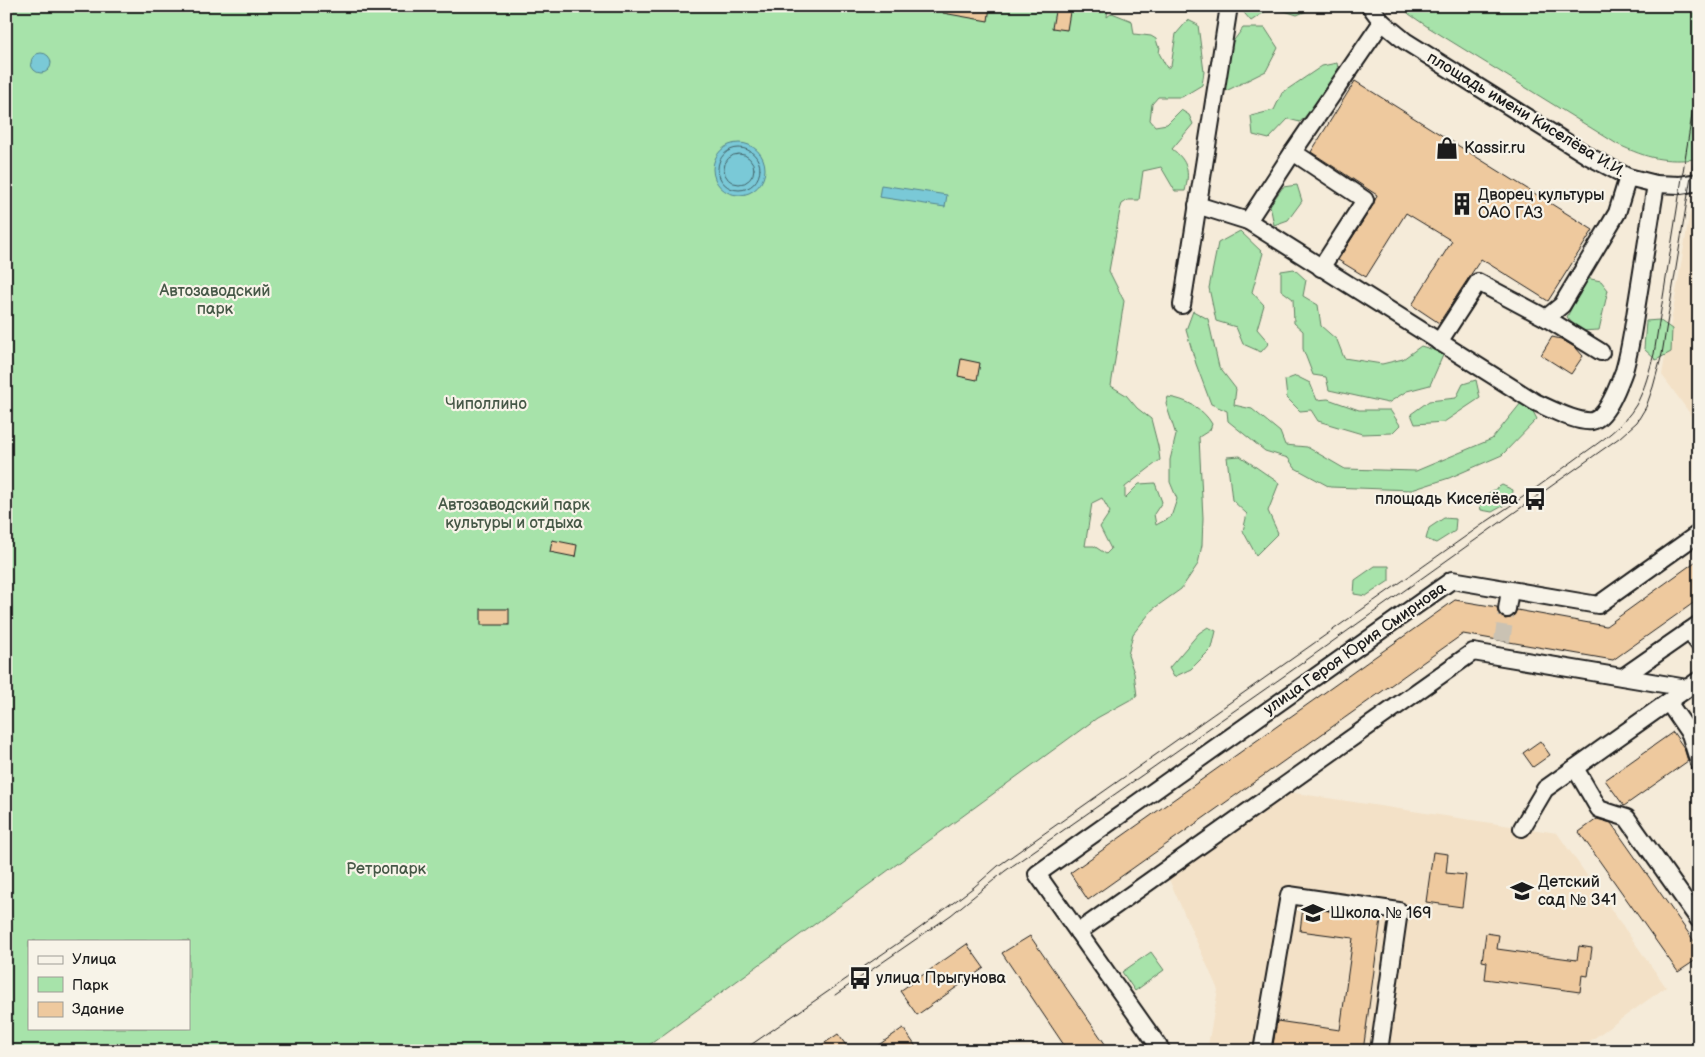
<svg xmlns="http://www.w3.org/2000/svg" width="1705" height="1057" font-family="'Balsamiq Sans',sans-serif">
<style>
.built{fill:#f3e1c7}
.green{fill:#a7e3aa;stroke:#628063;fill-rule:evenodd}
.water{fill:#7ac9d7;stroke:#54848c}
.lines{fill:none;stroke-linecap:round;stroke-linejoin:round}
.shore{stroke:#426167;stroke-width:1}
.building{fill:#eec99e;stroke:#1c1c1c}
.minor-tunnel{stroke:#cac2b3;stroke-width:16;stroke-dasharray:16 8;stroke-linecap:butt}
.minor-casing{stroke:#1c1c1c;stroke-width:20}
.minor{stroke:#f7f3e8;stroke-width:16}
.tram{stroke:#1c1c1c;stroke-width:1}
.labels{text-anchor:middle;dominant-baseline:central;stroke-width:4.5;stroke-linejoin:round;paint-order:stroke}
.street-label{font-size:16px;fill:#1c1c1c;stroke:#f7f3e8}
.poi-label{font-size:16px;fill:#1c1c1c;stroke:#f7f3e8;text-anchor:start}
.park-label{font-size:16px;fill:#465847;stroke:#f7f3e8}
</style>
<rect width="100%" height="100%" fill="#f5ebd9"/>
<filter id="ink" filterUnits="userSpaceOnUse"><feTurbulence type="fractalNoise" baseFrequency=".02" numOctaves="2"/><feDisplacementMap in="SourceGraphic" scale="10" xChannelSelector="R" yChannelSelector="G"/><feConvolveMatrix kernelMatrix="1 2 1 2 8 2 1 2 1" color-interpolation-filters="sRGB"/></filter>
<g filter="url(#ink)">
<!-- built -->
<g class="built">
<path d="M 1699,209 L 1699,426 L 1662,375 L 1690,212 Z"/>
<path d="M 1288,792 L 1557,833 L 1666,987 L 1576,1051 L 1207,1051 L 1218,990 L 1168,877 Z"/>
</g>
<!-- green -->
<g class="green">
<path d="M 6,6 L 1108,6 L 1107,17 L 1112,13 L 1132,21 L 1134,34 L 1151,36 L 1156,39 L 1158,46 L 1160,47 L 1159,53 L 1167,68 L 1171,66 L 1176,34 L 1188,20 L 1198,25 L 1204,72 L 1202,85 L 1182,97 L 1158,97 L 1152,104 L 1150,120 L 1155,126 L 1167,124 L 1181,110 L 1189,115 L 1193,124 L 1172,149 C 1188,161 1190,172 1185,191 L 1175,191 L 1161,167 L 1143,171 L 1139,200 L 1128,200 L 1122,204 L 1120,210 L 1109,271 L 1124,301 L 1111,386 L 1126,395 L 1137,408 L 1151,419 L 1158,446 L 1160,460 L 1125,487 L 1125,498 L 1139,484 L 1155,483 L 1162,502 L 1154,514 L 1156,525 L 1171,517 L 1177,499 L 1170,482 L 1170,460 L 1176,435 L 1166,404 L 1168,397 C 1185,399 1203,408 1212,424 L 1210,430 L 1199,437 L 1203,518 L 1202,545 L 1198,564 L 1181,589 L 1153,609 L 1133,634 L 1128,655 L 1134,673 L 1137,696 L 1097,718 L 641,1051 L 6,1051 ZM 1102,498 L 1110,512 L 1100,527 L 1111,549 L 1106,554 L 1094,546 L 1085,546 L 1092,503 ZM 29,941 L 189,941 L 189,1028 L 29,1028 Z"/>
<path d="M 1242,6 L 1318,6 L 1297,15 L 1272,7 L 1251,21 L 1240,8 Z"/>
<path d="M 1401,6 L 1699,6 L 1699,159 C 1663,162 1649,159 1617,144 L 1428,27 L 1409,14 Z"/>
<path d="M 1243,28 L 1265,28 L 1278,48 L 1266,71 L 1226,91 L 1219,81 L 1226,51 Z"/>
<path d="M 1337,63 L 1340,79 L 1300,122 L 1288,119 L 1269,139 L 1253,135 L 1251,116 L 1274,110 L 1282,93 L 1322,66 Z"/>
<path d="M 1297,185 L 1302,201 L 1288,220 L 1274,225 L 1270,205 L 1283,187 Z"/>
<path d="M 1240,231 L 1263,253 L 1252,292 L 1264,305 L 1257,329 L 1269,343 L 1261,352 L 1243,344 L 1236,327 L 1216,321 L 1209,288 L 1218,243 Z"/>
<path d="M 1294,269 L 1306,280 L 1303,296 L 1318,305 L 1321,326 L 1337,340 L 1344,358 L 1382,364 L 1403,359 L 1421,346 L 1444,353 L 1430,385 L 1407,391 L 1388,403 L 1329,390 L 1326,377 L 1313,375 L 1303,349 L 1303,331 L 1294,323 L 1293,299 L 1281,290 L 1281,271 Z"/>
<path d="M 1586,278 L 1601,281 L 1608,290 L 1599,330 L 1579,331 L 1567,317 Z"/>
<path d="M 1193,311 L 1208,319 L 1219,367 L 1236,389 L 1234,405 L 1252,409 L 1280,432 L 1285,445 L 1307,447 L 1345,469 L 1416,471 L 1492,439 L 1521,403 L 1530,406 L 1537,419 L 1502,455 L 1449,478 L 1412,490 L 1330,487 L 1295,468 L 1288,458 L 1265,451 L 1228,421 L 1227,411 L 1211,404 L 1196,364 L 1186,330 Z"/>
<path d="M 1659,320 L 1672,329 L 1671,352 L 1656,360 L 1644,349 L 1646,321 Z"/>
<path d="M 1296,376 L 1310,383 L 1317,400 L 1328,399 L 1359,410 L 1390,410 L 1400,425 L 1392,433 L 1362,434 L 1318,421 L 1311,410 L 1300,411 L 1287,398 L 1285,380 Z"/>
<path d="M 1476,380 L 1480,398 L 1444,422 L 1415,424 L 1411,414 L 1429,401 L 1456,398 L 1463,384 Z"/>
<path d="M 1240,456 L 1279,483 L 1268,511 L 1278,533 L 1256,555 L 1243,531 L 1247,514 L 1232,500 L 1227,457 Z"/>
<path d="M 1502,485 L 1513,490 L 1512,501 L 1492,512 L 1481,510 L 1479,499 Z"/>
<path d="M 1444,518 L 1456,519 L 1455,531 L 1436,543 L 1426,539 L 1429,528 Z"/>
<path d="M 1375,566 L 1389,566 L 1389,581 L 1366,596 L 1354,594 L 1355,580 Z"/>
<path d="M 1208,627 L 1216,631 L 1212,648 L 1191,669 L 1174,677 L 1169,668 L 1199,633 Z"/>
<path d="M 1151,952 L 1164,970 L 1135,991 L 1122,972 Z"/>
</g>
<!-- water -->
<g class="water">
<circle cx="41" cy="63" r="10"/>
<circle cx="739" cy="169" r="26"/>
<path d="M 881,185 L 947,195 L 945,207 L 879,197 Z"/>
</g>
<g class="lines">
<!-- shore -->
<g class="shore">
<circle cx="739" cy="169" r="21"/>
<circle cx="739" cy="169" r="15"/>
</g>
</g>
<!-- building -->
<g class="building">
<path d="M 944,6 L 990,6 L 988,21 L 943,13 Z"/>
<path d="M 1056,6 L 1071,6 L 1067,30 L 1052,28 Z"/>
<path d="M 1355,81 L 1593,230 L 1548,301 L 1481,259 L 1439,323 L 1412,305 L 1452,241 L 1406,213 L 1366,277 L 1338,260 L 1373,205 L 1377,195 L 1311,152 Z"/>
<path d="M 1552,337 L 1561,339 L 1576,348 L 1583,356 L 1571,374 L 1541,355 Z"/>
<path d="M 961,359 L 980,363 L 977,380 L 958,376 Z"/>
<path d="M 552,540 L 577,545 L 575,557 L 550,552 Z"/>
<path d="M 1699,559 L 1699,599 L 1613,660 L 1463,634 L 1088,900 L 1070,873 L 1455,600 L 1497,607 L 1498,613 L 1505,619 L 1511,618 L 1517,610 L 1606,626 Z"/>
<rect x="481" y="609" width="28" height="16"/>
<path d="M 1673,732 L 1684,748 L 1688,761 L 1624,806 L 1605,780 Z"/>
<path d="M 1540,741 L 1550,755 L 1533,767 L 1523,753 Z"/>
<path d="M 1597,819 L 1611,823 L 1699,948 L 1699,958 L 1678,972 L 1579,832 Z"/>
<path d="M 1433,852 L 1448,854 L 1446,873 L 1466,875 L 1462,907 L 1426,902 Z"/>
<path d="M 1303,907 L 1381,919 L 1363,1051 L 1272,1051 L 1277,1021 L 1340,1030 L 1353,938 L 1300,931 Z"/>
<path d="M 1486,933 L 1499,935 L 1497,949 L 1577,960 L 1579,946 L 1592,948 L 1588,976 L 1582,975 L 1580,992 L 1485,979 L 1487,962 L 1482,961 Z"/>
<path d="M 1030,936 L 1110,1051 L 1068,1051 L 1002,953 Z"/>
<path d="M 967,944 L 984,968 L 917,1015 L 900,991 Z"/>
<path d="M 903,1028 L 919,1051 L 870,1051 Z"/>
<path d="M 838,1034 L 850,1051 L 813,1051 Z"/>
</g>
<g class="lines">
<!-- minor-tunnel -->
<path class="minor-tunnel" d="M 1502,641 L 1507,609"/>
<defs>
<g id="minor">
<path d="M 1370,6 L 1382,22 L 1405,41 L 1590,157 L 1628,177 L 1656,184 L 1680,185 L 1699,182"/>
<path d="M 1197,205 L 1248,221 L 1535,402 C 1549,408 1576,423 1592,421 C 1607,418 1619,384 1624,371 C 1631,347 1634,321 1638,297 C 1644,259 1650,222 1656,184"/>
<path d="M 1248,221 L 1293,152"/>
<path d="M 1321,268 L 1365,200 L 1293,152 L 1382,22"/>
<path d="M 1182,305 L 1229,6"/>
<path d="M 1546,318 L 1601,352"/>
<path d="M 1439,342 L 1478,282 L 1546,318 L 1562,305 L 1617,213 L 1628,177"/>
<path d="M 1507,609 L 1510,590"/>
<path d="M 1689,631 L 1699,644"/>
<path d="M 1623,677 L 1699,624"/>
<path d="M 1668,702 L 1690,734 L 1699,763"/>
<path d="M 1575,768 L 1599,809 L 1627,818 L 1699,920"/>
<path d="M 1522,828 L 1545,789 L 1699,680"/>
<path d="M 1078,932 L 1473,652 L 1687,688"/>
<path d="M 1162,1051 L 1037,874 L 1452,580 L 1598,605 L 1699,533"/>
<path d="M 1262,1051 L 1289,895 L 1399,911 L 1379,1051"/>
</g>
</defs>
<!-- minor casing -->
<use href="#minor" class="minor-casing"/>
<!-- minor -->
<use href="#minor" class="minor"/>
<!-- tram -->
<g class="tram">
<path d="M 835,995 L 951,915 L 1005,871 L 1284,676 L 1619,438 L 1637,422 L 1646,407 L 1653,387 L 1662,354 L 1699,127"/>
<path d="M 742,1051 L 920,928 L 974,887 L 998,866 L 1486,522 C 1518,501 1549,479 1580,456 C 1601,441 1623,427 1636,405 C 1645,389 1649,371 1654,354 L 1699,71"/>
</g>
</g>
</g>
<!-- icons -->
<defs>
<symbol id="shop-bare" viewBox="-9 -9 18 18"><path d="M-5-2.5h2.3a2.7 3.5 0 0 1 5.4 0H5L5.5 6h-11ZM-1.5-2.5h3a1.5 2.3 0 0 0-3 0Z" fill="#1c1c1c" stroke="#f7f3e8" stroke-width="2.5" paint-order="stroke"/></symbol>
<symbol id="building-bare" viewBox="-9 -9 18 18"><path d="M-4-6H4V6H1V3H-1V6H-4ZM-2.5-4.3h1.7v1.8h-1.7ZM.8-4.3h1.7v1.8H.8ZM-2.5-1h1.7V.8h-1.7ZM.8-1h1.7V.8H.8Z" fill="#1c1c1c" stroke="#f7f3e8" stroke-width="2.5" paint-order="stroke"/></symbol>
<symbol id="bus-bare" viewBox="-9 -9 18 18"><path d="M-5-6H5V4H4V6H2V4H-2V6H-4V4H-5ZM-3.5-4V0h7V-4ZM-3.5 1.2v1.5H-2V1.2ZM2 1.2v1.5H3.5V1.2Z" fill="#1c1c1c" stroke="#f7f3e8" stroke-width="2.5" paint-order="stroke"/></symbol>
<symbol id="school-bare" viewBox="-9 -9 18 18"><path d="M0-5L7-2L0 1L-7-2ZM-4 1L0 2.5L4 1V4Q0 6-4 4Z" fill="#1c1c1c" stroke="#f7f3e8" stroke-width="2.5" paint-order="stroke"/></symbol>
</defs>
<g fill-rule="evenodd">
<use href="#shop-bare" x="1431" y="132" width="32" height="32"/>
<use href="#building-bare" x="1446" y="188" width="32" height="32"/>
<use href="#bus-bare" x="1519" y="483" width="32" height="32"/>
<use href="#school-bare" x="1506" y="875" width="32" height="32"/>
<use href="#school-bare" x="1297" y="897" width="32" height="32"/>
<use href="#bus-bare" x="844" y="962" width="32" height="32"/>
</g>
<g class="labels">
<!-- street labels -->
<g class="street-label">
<text transform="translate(1526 115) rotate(31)">площадь имени Киселёва И.И.</text>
<text transform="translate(1355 649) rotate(-35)">улица Героя Юрия Смирнова</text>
</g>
<!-- poi labels -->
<g class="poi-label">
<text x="1464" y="148">Kassir.ru</text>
<text x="1478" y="195">Дворец культуры<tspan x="1478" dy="18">ОАО ГАЗ</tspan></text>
<text x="1518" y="499" text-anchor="end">площадь Киселёва</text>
<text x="1538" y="882">Детский<tspan x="1538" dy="18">сад № 341</tspan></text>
<text x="1330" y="913">Школа № 169</text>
<text x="876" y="978">улица Прыгунова</text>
</g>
<!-- park labels -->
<g class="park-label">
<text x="215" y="291">Автозаводский<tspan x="215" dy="18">парк</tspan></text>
<text x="486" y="404">Чиполлино</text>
<text x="514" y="505">Автозаводский парк<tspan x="514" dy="18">культуры и отдыха</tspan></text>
<text x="386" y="869">Ретропарк</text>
</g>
</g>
<!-- margin -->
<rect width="1705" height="1057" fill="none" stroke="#f7f3e8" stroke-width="25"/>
<rect x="12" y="12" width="1680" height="1032" fill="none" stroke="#1c1c1c" stroke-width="2" filter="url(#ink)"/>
<!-- legend -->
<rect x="28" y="940" width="162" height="90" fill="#f7f3e8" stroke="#9f9d96"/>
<rect x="38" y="956" width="25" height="8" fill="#f7f3e8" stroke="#9f9d96"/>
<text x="72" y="964" font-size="15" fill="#1c1c1c">Улица</text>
<rect x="38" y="977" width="25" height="15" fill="#a7e3aa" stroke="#9f9d96"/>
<text x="72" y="990" font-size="15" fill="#1c1c1c">Парк</text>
<rect x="38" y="1002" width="25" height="15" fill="#eec99e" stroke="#9f9d96"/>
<text x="72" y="1014" font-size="15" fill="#1c1c1c">Здание</text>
</svg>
